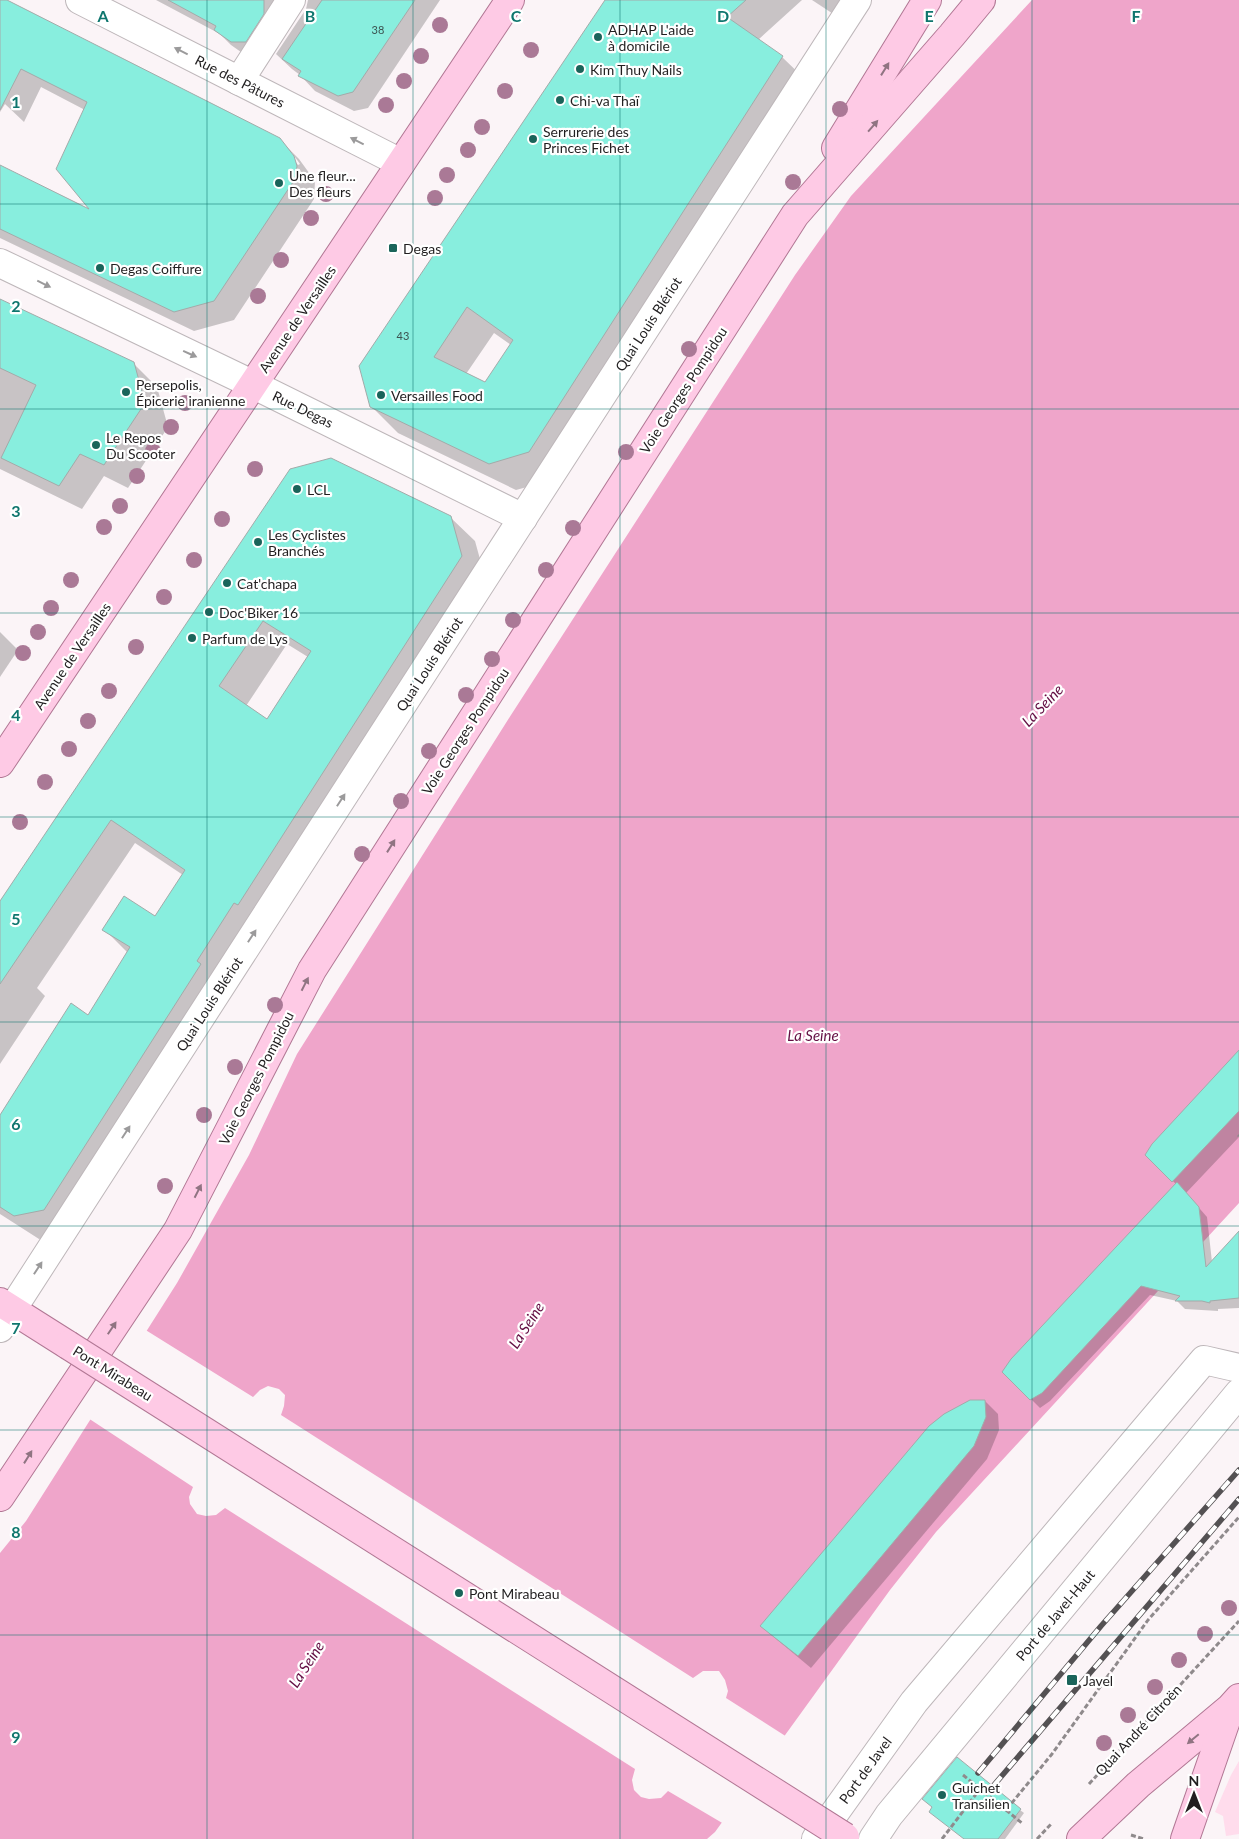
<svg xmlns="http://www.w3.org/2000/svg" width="1239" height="1839" font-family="Lato,sans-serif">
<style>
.green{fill:#ffdcec}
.water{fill:#efa5ca}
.pier{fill:#fbf4f7}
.shadow{fill:#0003;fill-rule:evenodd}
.building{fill:#88eede;stroke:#a3aaa9;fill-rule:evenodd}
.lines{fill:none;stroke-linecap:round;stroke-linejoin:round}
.minor-casing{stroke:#beb7ba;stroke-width:30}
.major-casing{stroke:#b17794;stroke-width:30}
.path{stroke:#8f8a8c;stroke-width:3;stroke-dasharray:5 2.5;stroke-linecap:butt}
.minor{stroke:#fff;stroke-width:28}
.major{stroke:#fecae5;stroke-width:28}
.rail-casing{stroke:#545153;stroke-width:5.5}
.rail{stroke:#fff;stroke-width:4;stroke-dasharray:11;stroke-linecap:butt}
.major-bridge-casing{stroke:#b17794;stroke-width:30;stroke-linecap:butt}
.major-bridge{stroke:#fecae5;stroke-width:28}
.tree{fill:#aa7996}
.oneway{fill:#9b9a9b}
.oneway2{fill:#907482}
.grid{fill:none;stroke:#0f766e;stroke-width:1;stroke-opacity:0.55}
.poi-dot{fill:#1a645a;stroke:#fff;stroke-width:2}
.labels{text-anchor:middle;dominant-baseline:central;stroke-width:4.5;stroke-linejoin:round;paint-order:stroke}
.number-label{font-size:11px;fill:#3b5350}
.poi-label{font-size:14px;fill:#211f20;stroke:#fff;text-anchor:start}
.street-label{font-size:14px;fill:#211f20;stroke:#fff}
.water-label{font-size:15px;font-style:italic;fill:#640f44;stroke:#fff}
.grid-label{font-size:16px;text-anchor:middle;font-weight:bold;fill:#0f766e;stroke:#fff;stroke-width:4.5;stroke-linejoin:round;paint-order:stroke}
</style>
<rect width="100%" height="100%" fill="#fbf4f7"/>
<!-- green -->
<path class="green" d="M 1239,1761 L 1239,1834 L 1226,1836 L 1223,1816 L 1215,1812 L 1231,1775 Z"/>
<!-- water -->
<path class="water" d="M 1032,0 L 1239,0 L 1239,1203 L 936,1532 L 890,1590 L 715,1832 L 707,1839 L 0,1839 L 0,1553 L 26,1521 L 177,1283 L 249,1155 L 297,1054 L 511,715 L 795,275 L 851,196 Z"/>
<!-- pier -->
<path class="pier" d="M 144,1329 L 253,1397 L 260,1390 L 268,1386 L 279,1389 L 285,1395 L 284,1406 L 281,1415 L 693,1678 L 703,1671 L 719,1671 L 725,1680 L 728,1691 L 726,1698 L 787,1737 L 724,1824 L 668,1791 L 661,1798 L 649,1799 L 641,1797 L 634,1790 L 632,1780 L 635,1769 L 225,1508 L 216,1515 L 206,1516 L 197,1514 L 190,1504 L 189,1497 L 193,1487 L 88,1418 Z"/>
<!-- shadow -->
<g class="shadow">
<path d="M 156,0 L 304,0 L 248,57 L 231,45 L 220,34 Z"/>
<path d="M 308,0 L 440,0 L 368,108 L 354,111 L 315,91 L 300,75 L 292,69 L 276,54 L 306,9 Z"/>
<path d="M 607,0 L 802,0 L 758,40 L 782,57 L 809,83 L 556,479 L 516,490 L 398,433 L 371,406 ZM 494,333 L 511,345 L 485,383 L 466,374 Z"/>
<path d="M 812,0 L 862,0 L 847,23 Z"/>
<path d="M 0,2 L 279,139 L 299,159 L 315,181 L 314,199 L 234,320 L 194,331 L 0,238 L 0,167 L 93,213 L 85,110 L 41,87 L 24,122 L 5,104 L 0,112 ZM 289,153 L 292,153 L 300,164 L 298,165 Z"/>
<path d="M 0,300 L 133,363 L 157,387 L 168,427 L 128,488 L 104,476 L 82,509 L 0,469 Z"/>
<path d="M 331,460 L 450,517 L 475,541 L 486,581 L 68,1233 L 39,1239 L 0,1214 L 0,1117 L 88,1016 L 128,953 L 104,929 L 155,917 L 183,875 L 135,843 L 37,988 L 45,996 L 0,1064 L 0,903 ZM 287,644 L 308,657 L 267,721 L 246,706 Z"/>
<path d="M 0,632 L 18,650 L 0,677 Z"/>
<path d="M 1239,1056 L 1239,1137 L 1186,1193 L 1207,1217 L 1212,1262 L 1239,1233 L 1239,1308 L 1218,1309 L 1218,1311 L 1185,1309 L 1177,1301 L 1150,1295 L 1050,1401 L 1040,1408 L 1004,1372 L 1177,1185 L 1146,1155 Z"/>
<path d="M 985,1401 L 998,1414 L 999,1430 L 987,1459 L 811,1668 L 775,1638 L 762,1626 Z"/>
<path d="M 933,1807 L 1020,1810 L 1024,1813 L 1005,1839 L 965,1839 Z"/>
</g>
<!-- building -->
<g class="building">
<path d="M 0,0 L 7,0 L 280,138 L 294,156 L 297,166 L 295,179 L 214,301 L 174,312 L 0,229 L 0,165 L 89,209 L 56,169 L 87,102 L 21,69 L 0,110 Z"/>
<path d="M 168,0 L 264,0 L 264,14 L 246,42 L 231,42 L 214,30 L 216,26 Z"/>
<path d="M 322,0 L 415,0 L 353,92 L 338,96 L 298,76 L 301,71 L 282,59 Z"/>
<path d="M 605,0 L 746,0 L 727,17 L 783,56 L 529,452 L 489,464 L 370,407 L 359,366 ZM 467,307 L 513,340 L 485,382 L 434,357 Z"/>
<path d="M 0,299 L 134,362 L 145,403 L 104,465 L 80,454 L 59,486 L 1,458 L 36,385 L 0,368 Z"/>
<path d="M 331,458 L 451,516 L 462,556 L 238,905 L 234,903 L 197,961 L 201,964 L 44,1210 L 14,1216 L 0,1207 L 0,1115 L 71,1003 L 88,1015 L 130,947 L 102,930 L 124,896 L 155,916 L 185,870 L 111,820 L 0,984 L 0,901 L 290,469 ZM 263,621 L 311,651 L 267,719 L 219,686 Z"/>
<path d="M 1239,1050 L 1239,1111 L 1172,1182 L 1145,1155 L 1152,1144 Z"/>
<path d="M 1177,1182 L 1199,1207 L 1206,1267 L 1239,1231 L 1239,1298 L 1210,1301 L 1210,1303 L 1202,1301 L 1175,1301 L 1180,1296 L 1141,1286 L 1042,1393 L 1030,1400 L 1002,1372 L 1011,1359 Z"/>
<path d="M 970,1400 L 985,1400 L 986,1417 L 974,1446 L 798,1656 L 760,1626 L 929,1426 L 944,1414 Z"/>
<path d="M 957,1757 L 1021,1809 L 998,1839 L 964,1839 L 929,1812 L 932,1807 L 922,1799 Z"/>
</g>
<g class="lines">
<defs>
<g id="minor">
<path d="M 80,0 L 401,163"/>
<path d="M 239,81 L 291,0"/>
<path d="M 0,263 L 254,385 L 523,518"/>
<path d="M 0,1328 L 857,0"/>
<path d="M 816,1839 L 914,1702 L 1204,1360 L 1239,1368"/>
<path d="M 873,1839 L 889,1815 L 1239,1393"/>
</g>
<g id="major">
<path d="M 836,148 L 927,0"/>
<path d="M 0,763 L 510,0"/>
<path d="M 0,1302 L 68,1345"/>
<path d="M 0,1497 L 178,1230 L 312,970 L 795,215 L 952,35 L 981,0"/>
<path d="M 1081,1839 L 1138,1785 L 1230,1708 L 1239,1698"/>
<path d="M 1185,1839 L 1230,1709"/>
</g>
</defs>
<!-- minor casing -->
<use href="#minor" class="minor-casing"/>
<!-- major casing -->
<use href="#major" class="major-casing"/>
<!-- path -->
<g class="path">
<path d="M 1238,1135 L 1239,1136"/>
<path d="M 963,1775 L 980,1789"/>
<path d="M 1089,1784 L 1239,1621"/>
<path d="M 1006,1810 L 1023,1824"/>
<path d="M 1131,1835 L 1144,1839"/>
<path d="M 942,1839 L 980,1789 L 1006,1810 L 1052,1754 L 1148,1620 L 1239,1517"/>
<path d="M 1037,1839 L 1052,1823"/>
</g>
<!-- minor -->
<use href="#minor" class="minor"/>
<!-- major -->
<use href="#major" class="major"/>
<defs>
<g id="rail">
<path d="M 978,1773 L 1101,1626 L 1239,1470"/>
<path d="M 994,1785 L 1239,1499"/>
</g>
</defs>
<!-- rail casing -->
<use href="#rail" class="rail-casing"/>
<!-- rail -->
<use href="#rail" class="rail"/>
<defs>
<path id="major-bridge" d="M 68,1345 L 845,1837"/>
</defs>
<!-- major-bridge casing -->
<use href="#major-bridge" class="major-bridge-casing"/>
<!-- major-bridge -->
<use href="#major-bridge" class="major-bridge"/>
</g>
<!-- trees -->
<g class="tree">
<circle cx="440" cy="25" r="8"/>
<circle cx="531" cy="50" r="8"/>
<circle cx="421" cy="56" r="8"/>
<circle cx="404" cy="81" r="8"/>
<circle cx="505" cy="91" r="8"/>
<circle cx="386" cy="105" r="8"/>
<circle cx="840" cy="109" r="8"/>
<circle cx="482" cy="127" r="8"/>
<circle cx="468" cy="150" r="8"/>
<circle cx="447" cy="175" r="8"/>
<circle cx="793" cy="182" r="8"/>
<circle cx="326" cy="194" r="8"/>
<circle cx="435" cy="198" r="8"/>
<circle cx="311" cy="218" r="8"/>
<circle cx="281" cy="260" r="8"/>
<circle cx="258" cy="296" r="8"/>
<circle cx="689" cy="349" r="8"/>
<circle cx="185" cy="403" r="8"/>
<circle cx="171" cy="427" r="8"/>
<circle cx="153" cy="451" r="8"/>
<circle cx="626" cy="452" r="8"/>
<circle cx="255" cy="469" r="8"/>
<circle cx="137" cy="476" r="8"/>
<circle cx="120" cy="506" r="8"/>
<circle cx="222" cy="519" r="8"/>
<circle cx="104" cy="527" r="8"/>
<circle cx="573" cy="528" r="8"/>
<circle cx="194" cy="560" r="8"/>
<circle cx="546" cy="570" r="8"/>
<circle cx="71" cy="580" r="8"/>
<circle cx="164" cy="597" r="8"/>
<circle cx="51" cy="608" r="8"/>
<circle cx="513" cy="620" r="8"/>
<circle cx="38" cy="632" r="8"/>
<circle cx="136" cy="647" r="8"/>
<circle cx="23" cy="653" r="8"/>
<circle cx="492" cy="659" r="8"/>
<circle cx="109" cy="691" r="8"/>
<circle cx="466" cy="695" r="8"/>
<circle cx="88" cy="721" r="8"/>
<circle cx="69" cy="749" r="8"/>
<circle cx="429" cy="751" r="8"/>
<circle cx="45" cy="782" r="8"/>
<circle cx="401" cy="801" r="8"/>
<circle cx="20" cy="822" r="8"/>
<circle cx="362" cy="854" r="8"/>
<circle cx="275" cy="1005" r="8"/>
<circle cx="235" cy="1067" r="8"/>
<circle cx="204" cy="1115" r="8"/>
<circle cx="165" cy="1186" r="8"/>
<circle cx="1229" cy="1608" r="8"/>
<circle cx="1205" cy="1634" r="8"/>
<circle cx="1179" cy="1660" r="8"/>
<circle cx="1155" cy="1687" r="8"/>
<circle cx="1128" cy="1715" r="8"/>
<circle cx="1104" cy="1743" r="8"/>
</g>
<!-- one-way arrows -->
<defs><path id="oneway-solid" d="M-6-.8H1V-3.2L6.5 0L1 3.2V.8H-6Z" transform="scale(1.25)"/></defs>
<g class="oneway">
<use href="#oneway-solid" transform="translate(181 51) rotate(-153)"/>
<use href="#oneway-solid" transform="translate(357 141) rotate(-153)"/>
<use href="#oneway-solid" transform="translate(44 284) rotate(26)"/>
<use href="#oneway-solid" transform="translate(190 354) rotate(24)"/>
<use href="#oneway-solid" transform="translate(341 800) rotate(-57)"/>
<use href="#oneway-solid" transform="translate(252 936) rotate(-57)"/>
<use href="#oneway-solid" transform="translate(126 1132) rotate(-57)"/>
<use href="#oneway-solid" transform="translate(38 1268) rotate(-57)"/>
</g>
<g class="oneway2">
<use href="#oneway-solid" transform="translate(885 69) rotate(-58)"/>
<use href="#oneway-solid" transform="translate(873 126) rotate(-49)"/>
<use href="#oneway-solid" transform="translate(391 846) rotate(-58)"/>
<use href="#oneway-solid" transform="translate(305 984) rotate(-63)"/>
<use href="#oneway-solid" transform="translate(198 1191) rotate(-63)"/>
<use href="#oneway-solid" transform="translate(112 1328) rotate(-56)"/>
<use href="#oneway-solid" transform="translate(28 1457) rotate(-58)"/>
<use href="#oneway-solid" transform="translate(1193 1739) rotate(140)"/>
</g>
<!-- grid -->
<path class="grid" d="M 207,0 L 207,1839M 413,0 L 413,1839M 620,0 L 620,1839M 826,0 L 826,1839M 1032,0 L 1032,1839M 0,204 L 1239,204M 0,409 L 1239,409M 0,613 L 1239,613M 0,817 L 1239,817M 0,1022 L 1239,1022M 0,1226 L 1239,1226M 0,1430 L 1239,1430M 0,1635 L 1239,1635"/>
<!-- markers -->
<g class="poi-dot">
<circle cx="598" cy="37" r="5"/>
<circle cx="580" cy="69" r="5"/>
<circle cx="560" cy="100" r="5"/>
<circle cx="533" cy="139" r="5"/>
<circle cx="279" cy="183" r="5"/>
<rect x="388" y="243" width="10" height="10" rx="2.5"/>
<circle cx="100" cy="268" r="5"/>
<circle cx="126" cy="392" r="5"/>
<circle cx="381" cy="395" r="5"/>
<circle cx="96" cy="445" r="5"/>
<circle cx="297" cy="489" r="5"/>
<circle cx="258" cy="542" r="5"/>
<circle cx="227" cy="583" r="5"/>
<circle cx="209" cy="612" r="5"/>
<circle cx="192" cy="638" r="5"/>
<circle cx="459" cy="1593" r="5"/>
<rect x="1066" y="1674" width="12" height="12" rx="2.5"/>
<circle cx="942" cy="1795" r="5"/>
</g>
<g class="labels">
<!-- number labels -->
<g class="number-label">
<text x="378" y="29">38</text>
<text x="403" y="335">43</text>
</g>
<!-- poi labels -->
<g class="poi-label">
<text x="608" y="29">ADHAP L'aide<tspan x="608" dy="16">à domicile</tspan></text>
<text x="590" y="69">Kim Thuy Nails</text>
<text x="570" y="100">Chi-va Thaï</text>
<text x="543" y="131">Serrurerie des<tspan x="543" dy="16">Princes Fichet</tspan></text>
<text x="289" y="175">Une fleur...<tspan x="289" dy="16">Des fleurs</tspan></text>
<text x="403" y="248">Degas</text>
<text x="110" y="268">Degas Coiffure</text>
<text x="136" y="384">Persepolis,<tspan x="136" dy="16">Épicerie iranienne</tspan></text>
<text x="391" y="395">Versailles Food</text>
<text x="106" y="437">Le Repos<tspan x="106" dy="16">Du Scooter</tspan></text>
<text x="307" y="489">LCL</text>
<text x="268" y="534">Les Cyclistes<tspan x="268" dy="16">Branchés</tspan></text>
<text x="237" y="583">Cat'chapa</text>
<text x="219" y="612">Doc'Biker 16</text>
<text x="202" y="638">Parfum de Lys</text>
<text x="469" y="1593">Pont Mirabeau</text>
<text x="1083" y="1680">Javel</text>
<text x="952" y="1787">Guichet<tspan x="952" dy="16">Transilien</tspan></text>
</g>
<!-- street labels -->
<g class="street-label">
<text transform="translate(240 81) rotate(27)">Rue des Pâtures</text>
<text transform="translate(297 319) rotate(-56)">Avenue de Versailles</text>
<text transform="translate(648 324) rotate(-57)">Quai Louis Blériot</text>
<text transform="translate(683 390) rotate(-57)">Voie Georges Pompidou</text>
<text transform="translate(303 409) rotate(26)">Rue Degas</text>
<text transform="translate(72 656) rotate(-56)">Avenue de Versailles</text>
<text transform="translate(429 664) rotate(-57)">Quai Louis Blériot</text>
<text transform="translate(465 731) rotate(-57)">Voie Georges Pompidou</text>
<text transform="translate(209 1004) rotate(-57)">Quai Louis Blériot</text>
<text transform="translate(256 1078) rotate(-63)">Voie Georges Pompidou</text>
<text transform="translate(113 1373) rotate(32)">Pont Mirabeau</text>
<text transform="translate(1055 1615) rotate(-50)">Port de Javel-Haut</text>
<text transform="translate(1138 1730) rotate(-47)">Quai André Citroën</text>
<text transform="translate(865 1770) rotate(-54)">Port de Javel</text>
</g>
<!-- water labels -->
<g class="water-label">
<text transform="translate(1042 705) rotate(-46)">La Seine</text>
<text x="813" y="1035">La Seine</text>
<text transform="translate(526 1325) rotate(-57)">La Seine</text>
<text transform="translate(306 1664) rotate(-57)">La Seine</text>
</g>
</g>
<g class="grid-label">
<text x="103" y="22">A</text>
<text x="310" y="22">B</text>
<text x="516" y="22">C</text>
<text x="723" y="22">D</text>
<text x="929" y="22">E</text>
<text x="1136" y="22">F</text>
<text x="16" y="108">1</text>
<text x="16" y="312">2</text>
<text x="16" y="517">3</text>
<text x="16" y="721">4</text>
<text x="16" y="925">5</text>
<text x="16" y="1130">6</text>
<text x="16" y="1334">7</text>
<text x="16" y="1538">8</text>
<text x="16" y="1743">9</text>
</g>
<!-- north arrow -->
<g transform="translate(1194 1794)" stroke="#ffffff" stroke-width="4" paint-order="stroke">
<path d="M0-4L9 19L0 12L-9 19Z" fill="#211f20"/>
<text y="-8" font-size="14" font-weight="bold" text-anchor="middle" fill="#211f20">N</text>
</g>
</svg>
